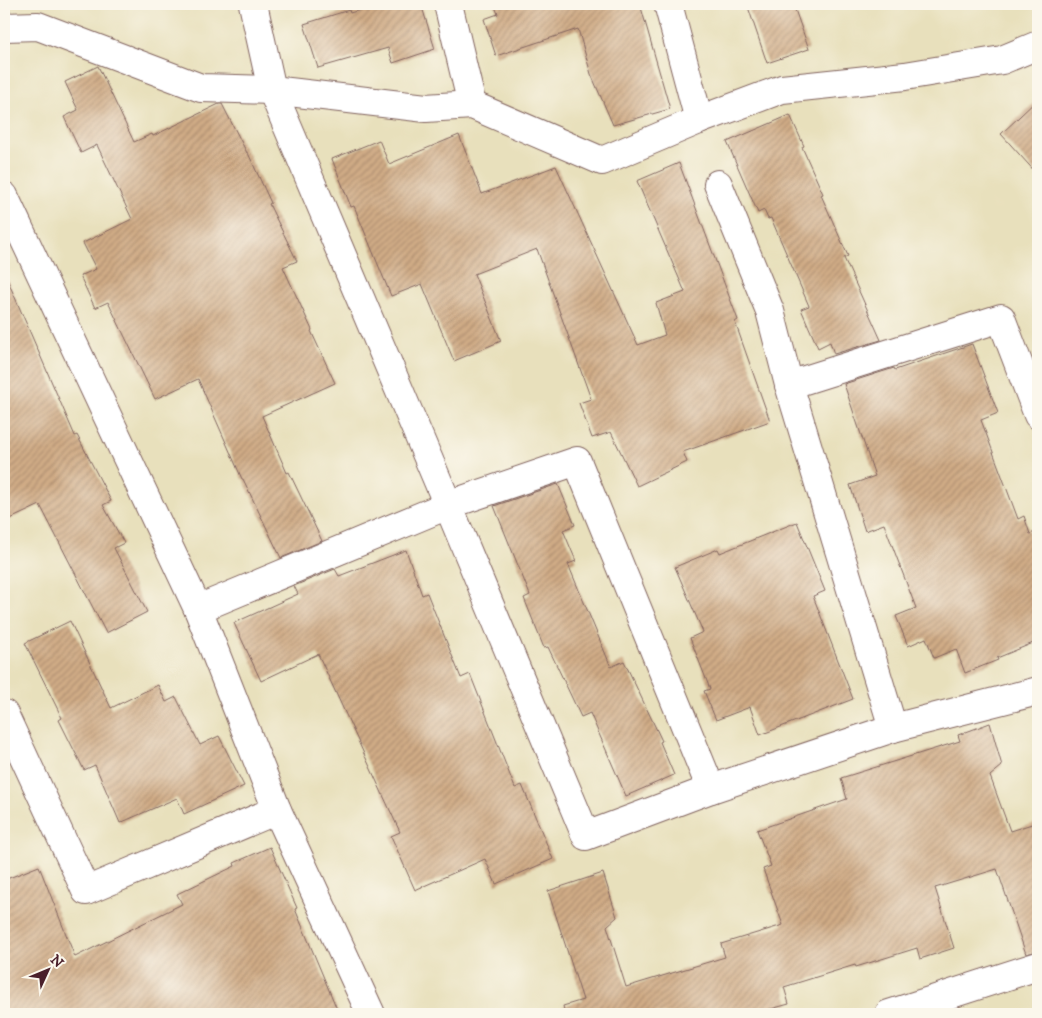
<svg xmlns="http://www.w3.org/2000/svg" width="1042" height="1018" font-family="'IM FELL DW Pica',serif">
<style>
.building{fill:url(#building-hatch)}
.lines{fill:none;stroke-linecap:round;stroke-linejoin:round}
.minor-casing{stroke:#81635e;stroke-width:30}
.minor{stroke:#fff;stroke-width:28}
</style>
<defs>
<pattern id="building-hatch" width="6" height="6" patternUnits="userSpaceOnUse" patternTransform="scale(1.25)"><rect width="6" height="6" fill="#d0ac86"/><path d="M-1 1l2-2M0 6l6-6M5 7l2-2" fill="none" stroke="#ab8b6e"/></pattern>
</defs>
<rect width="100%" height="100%" fill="#fbf7ec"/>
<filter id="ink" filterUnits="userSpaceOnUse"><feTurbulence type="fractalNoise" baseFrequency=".02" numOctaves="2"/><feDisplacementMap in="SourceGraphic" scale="10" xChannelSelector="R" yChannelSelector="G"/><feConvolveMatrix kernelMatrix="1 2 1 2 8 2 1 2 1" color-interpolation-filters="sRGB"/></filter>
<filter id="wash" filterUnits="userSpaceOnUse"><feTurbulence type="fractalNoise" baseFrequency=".0096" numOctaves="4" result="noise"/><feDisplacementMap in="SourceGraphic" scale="20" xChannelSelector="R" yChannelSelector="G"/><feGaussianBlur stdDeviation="1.12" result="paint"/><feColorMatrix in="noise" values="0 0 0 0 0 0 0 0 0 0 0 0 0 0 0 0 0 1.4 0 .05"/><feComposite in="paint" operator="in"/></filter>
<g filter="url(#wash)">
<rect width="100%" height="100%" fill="#e8e0bc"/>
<g id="blocks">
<!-- building -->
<g class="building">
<path d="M 379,4 L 421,4 L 435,49 L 393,63 L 388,48 L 318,68 L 304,24 L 349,10 L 350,13 Z"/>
<path d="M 494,4 L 640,4 L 670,109 L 613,125 L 591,74 L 578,29 L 496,56 L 484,19 L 498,14 Z"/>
<path d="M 747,4 L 793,4 L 809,49 L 767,63 Z"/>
<path d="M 98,66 L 134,142 L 152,134 L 153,136 L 219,104 L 222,104 L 247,153 L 248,153 L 271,203 L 269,204 L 297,261 L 283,267 L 312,330 L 311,331 L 335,383 L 262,416 L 287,473 L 289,472 L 322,541 L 281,558 L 243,479 L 242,479 L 198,379 L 155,399 L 108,302 L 95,308 L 80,276 L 96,269 L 83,243 L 132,219 L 97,145 L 81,153 L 64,117 L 78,110 L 65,82 Z"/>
<path d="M 1038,99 L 1038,175 L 1001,134 Z"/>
<path d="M 790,115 L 804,146 L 802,147 L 823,194 L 821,195 L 848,256 L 844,258 L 881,340 L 834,354 L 830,342 L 818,348 L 801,309 L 809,306 L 771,218 L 768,219 L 764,210 L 758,213 L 727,142 Z"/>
<path d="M 459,135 L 482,194 L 556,166 L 638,345 L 665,335 L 656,303 L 685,292 L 637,181 L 679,163 L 738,320 L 735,322 L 770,421 L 683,452 L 687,462 L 637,486 L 611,432 L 592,438 L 579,403 L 591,399 L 537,249 L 474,274 L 501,341 L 454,361 L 422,284 L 391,296 L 354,206 L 351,207 L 332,159 L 379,140 L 389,164 Z"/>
<path d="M 4,272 L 75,436 L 77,435 L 111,501 L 103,505 L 124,543 L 114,548 L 147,612 L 106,633 L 40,505 L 4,522 Z"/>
<path d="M 972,344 L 998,413 L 981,420 L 1018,519 L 1024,516 L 1030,534 L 1038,531 L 1038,641 L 997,658 L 998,660 L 965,673 L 956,649 L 934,658 L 926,638 L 908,646 L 896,616 L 916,608 L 884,524 L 865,531 L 850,485 L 875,476 L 844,384 L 894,368 L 895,370 Z"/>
<path d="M 558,484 L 575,525 L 563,530 L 576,561 L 568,564 L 611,667 L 624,661 L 662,741 L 660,742 L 674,775 L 626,796 L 590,713 L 581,717 L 548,647 L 544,648 L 524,598 L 530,595 L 494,506 Z"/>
<path d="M 797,522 L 825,591 L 813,596 L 853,699 L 760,735 L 750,707 L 716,720 L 704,691 L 710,689 L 690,638 L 703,632 L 675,567 L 718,549 L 720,553 Z"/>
<path d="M 406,550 L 422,595 L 427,593 L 461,678 L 470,674 L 515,788 L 522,785 L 553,859 L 496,884 L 485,859 L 415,890 L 391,836 L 400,832 L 318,654 L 261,681 L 234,623 L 298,594 L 294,586 L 335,569 L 339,576 Z"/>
<path d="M 70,621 L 111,708 L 158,685 L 166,702 L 176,697 L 200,745 L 219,736 L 244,786 L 184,814 L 177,798 L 120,823 L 95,765 L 84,770 L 59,720 L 62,718 L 25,643 Z"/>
<path d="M 990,723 L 1002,766 L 990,776 L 1010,831 L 1038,822 L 1038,951 L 1026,954 L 997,869 L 935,888 L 954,948 L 920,959 L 917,948 L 856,967 L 855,965 L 784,987 L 789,1004 L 753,1014 L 565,1014 L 563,1006 L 583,1000 L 548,891 L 603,873 L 617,917 L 607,926 L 626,987 L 725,957 L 721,944 L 783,925 L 763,869 L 771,866 L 757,830 L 847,799 L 841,778 L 960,741 L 958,735 Z"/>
<path d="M 270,847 L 297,908 L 295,909 L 339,1014 L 4,1014 L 4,880 L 39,866 L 75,957 L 182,904 L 177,894 L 235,866 L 234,863 Z"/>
</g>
</g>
</g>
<g filter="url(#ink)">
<use href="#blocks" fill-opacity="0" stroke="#81635e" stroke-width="1"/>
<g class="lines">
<defs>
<g id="minor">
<path d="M 253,4 L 272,90 L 448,505 L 586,836 L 711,789 L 893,728 L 1038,691"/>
<path d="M 448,4 L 472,105"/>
<path d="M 668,4 L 699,120"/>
<path d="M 4,27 L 38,26 L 201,88 L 272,90 L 426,108 L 472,105 L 602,161 L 699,120 L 782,89 L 905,76 L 1002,60 L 1038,45"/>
<path d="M 718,184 L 770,311 L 789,385 L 893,728"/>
<path d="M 4,196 L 198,609 L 277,810 L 371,1014"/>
<path d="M 789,385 L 1001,318 L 1038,415"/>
<path d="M 198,609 L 448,505 L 577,461 L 711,789"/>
<path d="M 4,714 L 86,891 L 277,810"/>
<path d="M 889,1014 L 1038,966"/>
</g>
</defs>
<!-- minor casing -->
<use href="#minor" class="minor-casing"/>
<!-- minor -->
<use href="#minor" class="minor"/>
</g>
</g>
<!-- margin -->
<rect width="1042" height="1018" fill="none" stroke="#fbf7ec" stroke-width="20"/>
<!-- north arrow -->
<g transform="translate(48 970) rotate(46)" stroke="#fbf7ec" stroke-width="4" paint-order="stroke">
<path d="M0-4L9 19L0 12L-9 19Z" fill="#4a1f2b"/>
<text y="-8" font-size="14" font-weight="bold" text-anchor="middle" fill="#4a1f2b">N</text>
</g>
</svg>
